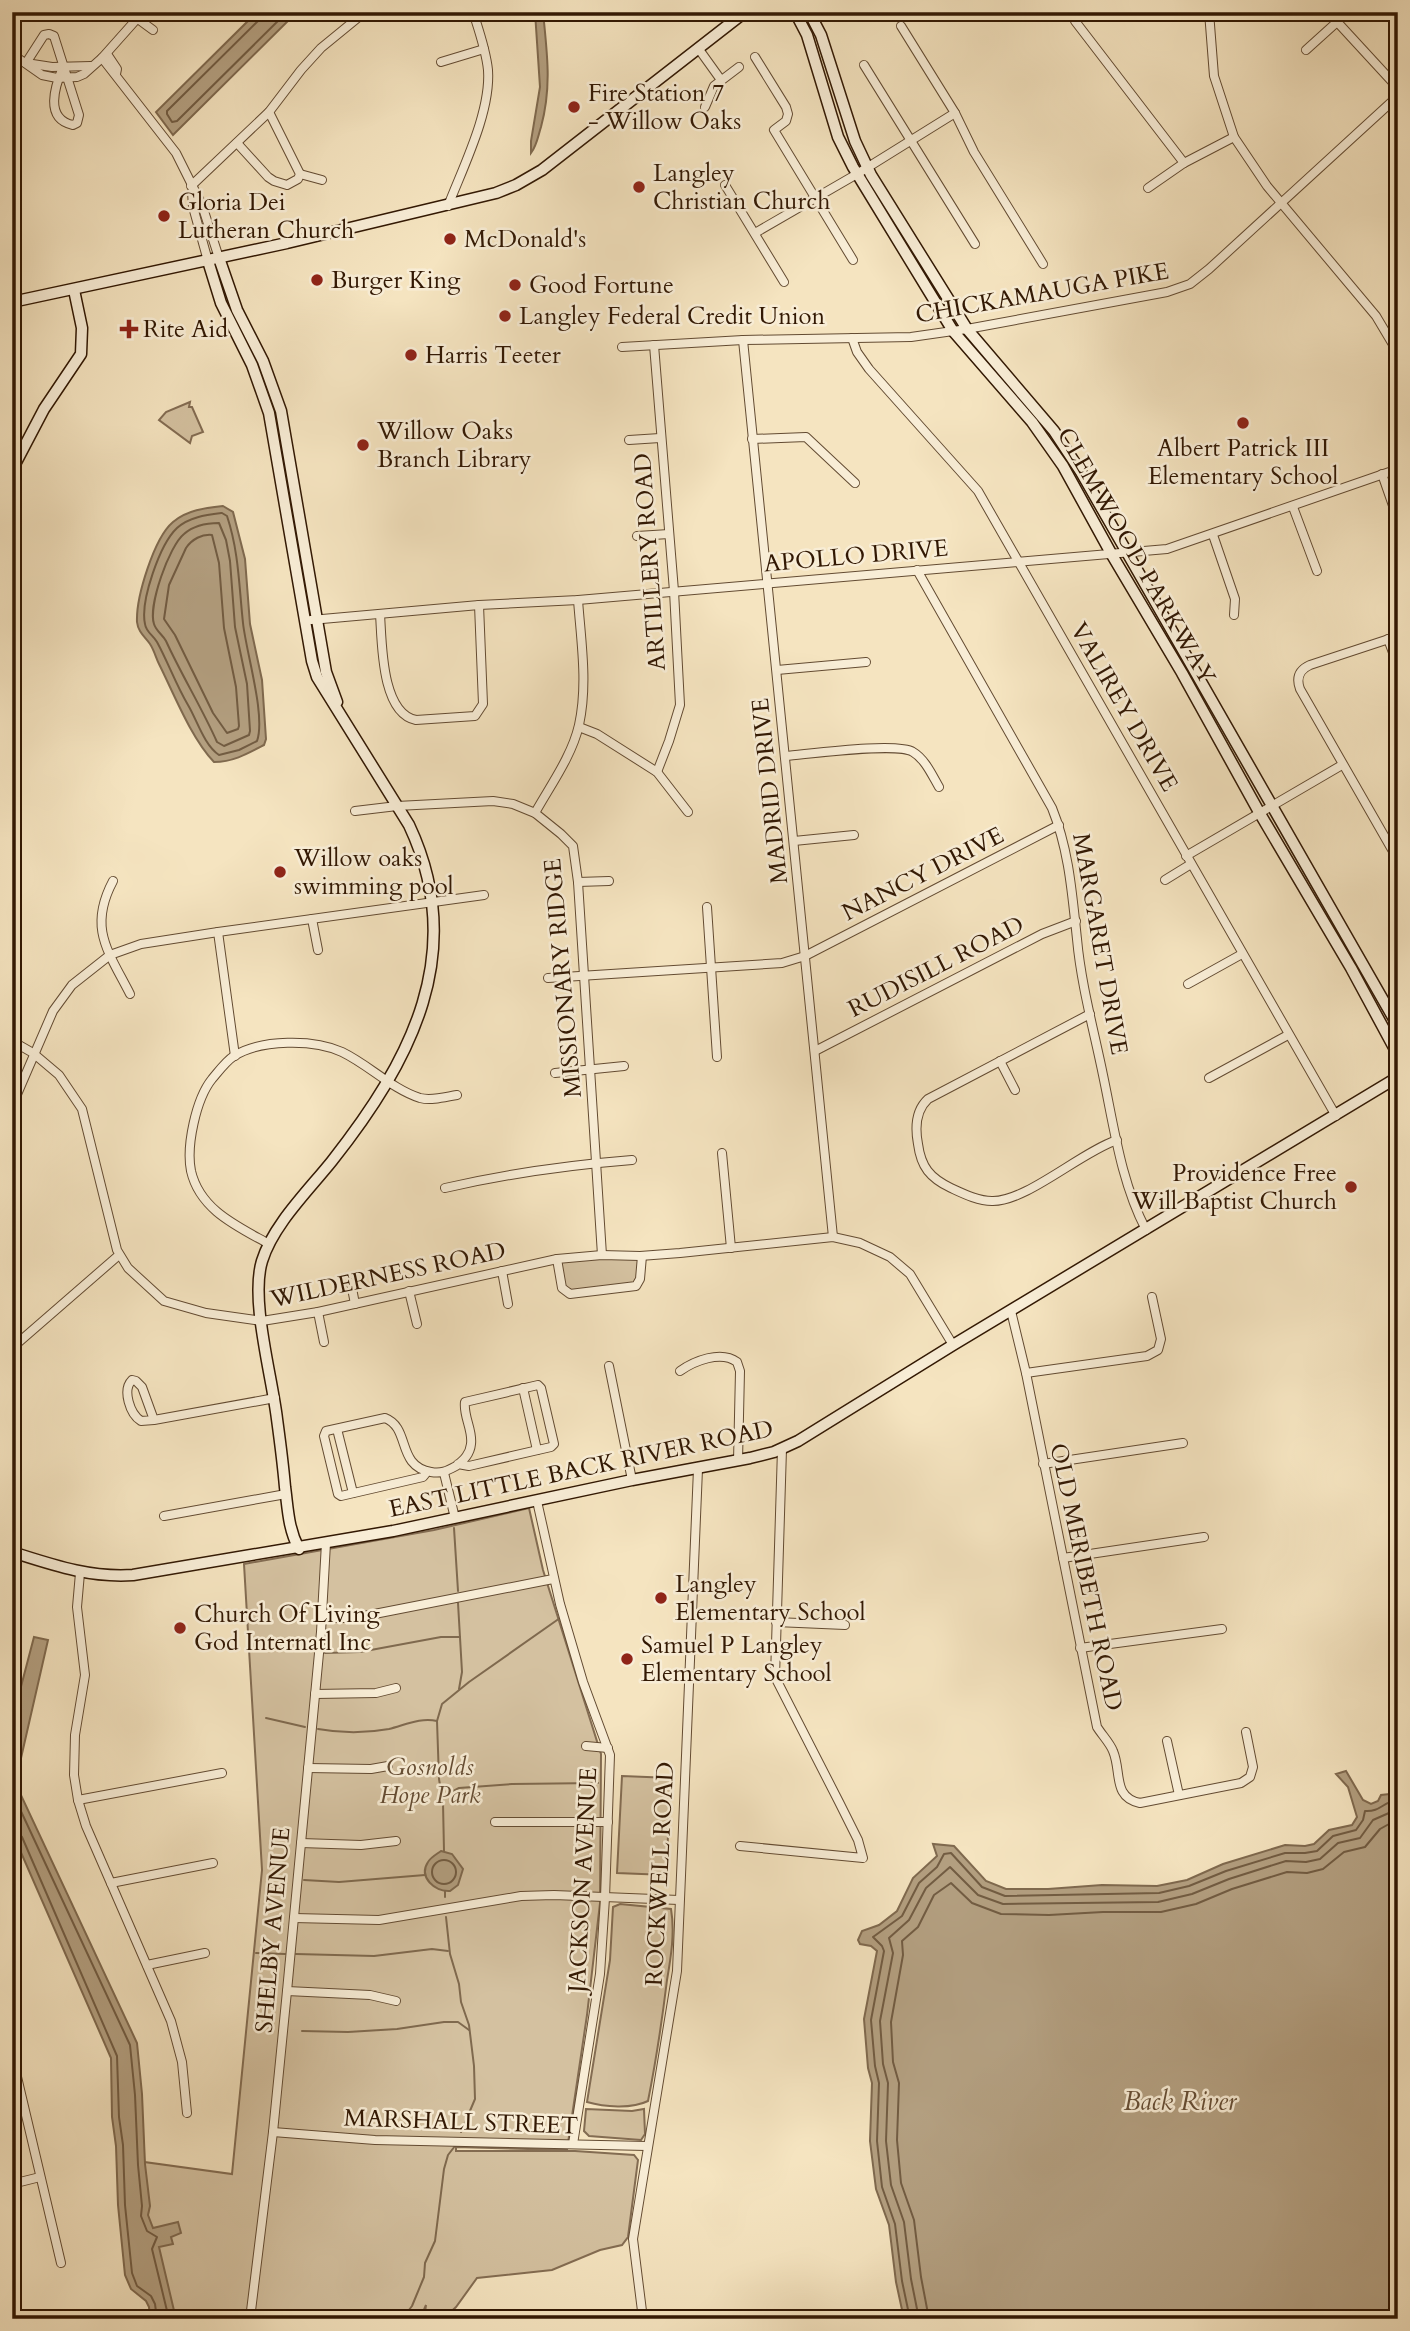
<svg xmlns="http://www.w3.org/2000/svg" width="1410" height="2331" font-family="Cardo,serif">
<style>
.green{fill:#d4c1a0;stroke:#836c52;stroke-width:2}
.water{fill:#b39f80;stroke:#7f694e;stroke-width:2}
.lines{fill:none;stroke-linecap:round;stroke-linejoin:round}
.shore{stroke:#725c42;stroke-width:2}
.stream{stroke:#7f694e;stroke-width:2}
.street-casing{stroke:#634b32;stroke-width:10}
.secondary-casing{stroke:#321803;stroke-width:13}
.street{stroke:#f8edd6;stroke-width:8}
.secondary{stroke:#f8edd6;stroke-width:10}
.poi-dot{fill:#8f2418;stroke:#f8edd6;stroke-width:2.5}
.labels{text-anchor:middle;dominant-baseline:central;stroke-width:5;stroke-linejoin:round;paint-order:stroke}
.poi-label{font-size:24px;fill:#321803;stroke:#f8edd6;text-anchor:start}
.street-label{font-size:24px;fill:#321803;stroke:#f8edd6}
.park-label{font-size:24px;font-style:italic;fill:#634b32;stroke:#f8edd6}
.water-label{font-size:26px;font-style:italic;fill:#664e35;stroke:#f8edd6}
</style>
<rect width="100%" height="100%" fill="#f5e4c0"/>
<filter id="stains"><feTurbulence type="fractalNoise" baseFrequency=".00286" numOctaves="4"/><feColorMatrix values="0 0 0 0 .2 0 0 0 0 .09 0 0 0 0 .02 0 0 0 .5 -.17"/></filter>
<radialGradient id="worn" r=".72"><stop offset=".6" stop-color="#630" stop-opacity="0"/><stop offset="1" stop-color="#630" stop-opacity=".3"/></radialGradient>
<!-- green -->
<g class="green">
<path d="M 190,402 L 189,407 L 192,407 L 203,432 L 192,436 L 190,443 L 159,420 L 166,412 Z"/>
<path d="M 642,1256 L 636,1286 L 570,1294 L 562,1288 L 557,1259 Z"/>
<path d="M 529,1508 L 543,1570 L 601,1754 L 600,1903 L 587,2015 L 567,2150 L 456,2147 L 456,2151 L 575,2151 L 634,2155 L 638,2160 L 628,2237 L 622,2245 L 600,2250 L 552,2270 L 477,2278 L 456,2307 L 443,2319 L 424,2319 L 426,2305 L 420,2319 L 173,2319 L 148,2218 L 144,2162 L 232,2174 L 262,1870 L 244,1564 L 434,1530 Z"/>
<path d="M 622,1776 L 671,1778 L 666,1875 L 617,1873 Z"/>
<path d="M 620,1904 L 671,1909 C 675,1932 671,1957 667,1980 C 662,2021 656,2061 648,2101 C 632,2109 604,2107 587,2102 L 610,1960 L 613,1907 Z"/>
<path d="M 586,2109 L 632,2111 L 644,2109 L 645,2134 L 641,2140 L 589,2136 L 584,2131 Z"/>
</g>
<!-- water -->
<g class="water">
<path d="M 257,12 L 297,12 L 173,135 L 156,112 Z"/>
<path d="M 535,12 L 543,12 C 547,53 552,86 541,127 C 538,136 537,145 531,153 L 531,141 L 540,87 Z"/>
<path d="M 223,506 L 233,512 L 245,559 L 250,624 L 262,680 L 266,739 L 264,745 C 247,754 233,762 214,762 C 191,738 174,694 159,664 C 156,658 154,650 150,644 C 145,637 138,632 137,622 C 136,597 154,538 173,522 C 187,510 205,508 223,506 Z"/>
<path d="M 34,1637 L 48,1640 L 16,1780 L 19,1791 L 137,2043 L 142,2094 L 145,2164 L 150,2206 L 148,2215 L 153,2228 L 178,2222 L 181,2233 L 171,2237 L 173,2244 L 159,2247 L 176,2319 L 150,2319 L 149,2307 L 146,2301 L 131,2289 L 125,2275 L 118,2205 L 116,2146 L 112,2117 L 111,2058 L 12,1832 L 12,1721 Z"/>
<path d="M 1346,1771 L 1363,1800 L 1371,1804 L 1378,1801 L 1381,1795 L 1398,1793 L 1398,2319 L 904,2319 L 896,2282 L 889,2225 L 876,2189 L 870,2141 L 872,2083 L 868,2068 L 864,2019 L 877,1951 L 871,1946 L 860,1944 L 858,1940 L 862,1931 L 879,1925 L 897,1911 L 913,1878 L 937,1856 L 933,1844 L 954,1846 L 986,1881 L 1006,1889 L 1048,1889 L 1102,1885 L 1157,1886 L 1187,1880 L 1223,1864 L 1285,1845 L 1305,1846 L 1314,1844 L 1329,1830 L 1352,1825 L 1357,1817 L 1348,1787 L 1336,1774 Z"/>
<path d="M 441,1851 L 452,1854 L 463,1869 L 458,1885 L 450,1891 C 435,1892 418,1877 428,1862 C 431,1857 437,1854 441,1851 Z"/>
</g>
<g class="lines">
<!-- shore -->
<g class="shore">
<path d="M 261,12 L 259,20 L 167,111 L 167,114 L 172,122 L 177,121 L 287,12"/>
<path d="M 222,513 L 227,516 C 239,552 239,587 243,623 C 246,652 266,716 257,741 L 239,750 L 219,755 C 204,745 197,720 188,705 C 176,685 168,662 157,642 C 153,635 146,632 145,624 C 140,601 160,544 177,528 C 189,517 206,515 222,513 Z"/>
<path d="M 219,523 L 226,540 L 230,561 L 235,627 L 247,684 L 250,731 L 249,735 L 224,746 L 217,742 C 202,708 182,676 166,641 C 163,635 156,631 154,624 C 148,606 169,546 184,534 C 193,526 207,523 219,523 Z"/>
<path d="M 212,535 L 219,563 L 224,628 L 236,687 L 239,726 L 238,729 L 227,733 L 213,713 L 175,635 L 164,619 L 169,585 L 186,548 C 192,539 202,534 212,535 Z"/>
<path d="M 12,1792 L 130,2045 L 135,2095 L 138,2165 L 142,2206 L 141,2216 L 147,2231 L 157,2237 L 152,2249 L 169,2319"/>
<path d="M 12,1832 L 18,1833 L 22,1837 L 117,2056 L 119,2117 L 123,2145 L 125,2205 L 132,2273 L 137,2286 L 151,2296 L 155,2304 L 157,2319"/>
<circle cx="444" cy="1872" r="12"/>
<path d="M 910,2319 L 902,2281 L 895,2224 L 882,2187 L 877,2141 L 879,2083 L 875,2066 L 871,2020 L 884,1951 L 882,1946 L 873,1937 L 902,1916 L 919,1883 L 937,1867 L 944,1854 L 951,1853 L 982,1887 L 1005,1896 L 1159,1893 L 1189,1886 L 1226,1871 L 1285,1853 L 1305,1853 L 1317,1851 L 1333,1836 L 1356,1830 L 1363,1820 L 1365,1811 C 1381,1812 1382,1802 1398,1800"/>
<path d="M 919,2319 L 911,2279 L 904,2222 L 891,2185 L 886,2141 L 888,2083 L 883,2064 L 880,2021 L 893,1953 L 889,1938 L 909,1920 L 926,1888 L 950,1867 L 978,1895 L 1003,1904 L 1158,1902 L 1192,1894 L 1229,1879 L 1286,1861 L 1306,1862 L 1320,1859 L 1338,1843 L 1360,1838 L 1373,1820 L 1398,1809"/>
<path d="M 929,2319 L 921,2277 L 914,2220 L 901,2183 L 897,2140 L 899,2083 L 893,2062 L 891,2022 L 903,1955 L 902,1941 L 918,1927 L 934,1895 L 951,1883 L 972,1903 L 1001,1914 L 1049,1915 L 1103,1912 L 1161,1912 L 1196,1904 L 1232,1889 L 1287,1872 L 1307,1873 L 1323,1869 L 1344,1852 L 1365,1847 L 1380,1829 L 1398,1819"/>
</g>
<!-- stream -->
<g class="stream">
<path d="M 454,1528 L 458,1591"/>
<path d="M 458,1603 L 462,1672 L 459,1689"/>
<path d="M 325,1653 L 360,1652 L 441,1637 L 460,1637"/>
<path d="M 266,1718 L 305,1727"/>
<path d="M 318,1729 C 340,1733 367,1733 389,1729 C 405,1725 421,1717 437,1721"/>
<path d="M 444,1796 L 459,1788 L 512,1784 L 598,1783"/>
<path d="M 444,1851 L 443,1803 L 439,1779 L 437,1721 L 442,1704 L 469,1682 L 560,1618"/>
<path d="M 304,1880 L 339,1882 L 425,1875"/>
<path d="M 445,1897 L 445,1891"/>
<path d="M 446,1917 L 450,1954 L 459,1984 L 461,2002 L 469,2025 L 474,2066 L 475,2099 L 461,2132"/>
<path d="M 256,1953 L 285,1954"/>
<path d="M 296,1954 L 374,1956 L 432,1949 L 448,1951"/>
<path d="M 302,2031 L 348,2032 L 397,2029 L 444,2022 L 458,2022 L 469,2030"/>
<path d="M 402,2319 L 412,2306 L 424,2277 L 425,2263 L 435,2241 L 444,2169 L 448,2155 L 455,2146"/>
</g>
<defs>
<g id="street">
<path d="M 1075,12 L 1075,21 L 1184,163"/>
<path d="M 1209,12 L 1214,76 L 1234,137 L 1267,186 L 1376,316 L 1398,353"/>
<path d="M 1328,12 L 1398,88"/>
<path d="M 138,19 L 153,30"/>
<path d="M 901,26 L 955,113 L 974,152 L 1043,264"/>
<path d="M 698,48 L 721,80"/>
<path d="M 1306,50 L 1337,22"/>
<path d="M 12,54 L 42,75 L 57,78 L 77,77 L 84,74 L 102,58 L 143,12"/>
<path d="M 107,54 L 117,69 L 116,74"/>
<path d="M 755,57 L 786,107 L 788,114 L 786,121 L 774,130 L 853,260"/>
<path d="M 102,58 L 176,153 L 202,205 L 219,258"/>
<path d="M 441,62 L 484,49"/>
<path d="M 26,63 L 44,35 L 49,34 L 54,36 L 79,115 L 77,123 L 73,125 C 44,119 55,86 63,67"/>
<path d="M 26,63 L 52,67 L 91,66"/>
<path d="M 864,65 L 975,244"/>
<path d="M 705,107 L 714,86 L 739,67"/>
<path d="M 237,143 L 268,177 L 274,181 L 287,185 L 298,179 L 300,174 L 269,112"/>
<path d="M 300,174 L 322,180"/>
<path d="M 725,185 L 784,282"/>
<path d="M 191,186 L 269,112 L 301,70 L 321,48 L 365,12"/>
<path d="M 1148,188 L 1184,163 L 1234,137"/>
<path d="M 192,192 L 193,207 L 208,261"/>
<path d="M 448,206 C 463,167 491,112 488,70 C 486,50 479,31 473,12"/>
<path d="M 755,233 L 857,174 L 955,113"/>
<path d="M 852,338 L 857,352 L 869,369 L 978,491 L 1336,1116"/>
<path d="M 743,340 L 833,1237"/>
<path d="M 654,345 L 674,591 L 680,705 L 669,741 L 657,772"/>
<path d="M 622,347 L 743,340 L 911,337 L 967,329 L 1167,292 L 1190,284 L 1209,269 L 1398,96"/>
<path d="M 752,439 L 806,437 L 855,483"/>
<path d="M 629,440 L 660,438"/>
<path d="M 1382,474 L 1398,520"/>
<path d="M 1293,507 L 1317,571"/>
<path d="M 1213,535 L 1235,599 L 1234,615"/>
<path d="M 637,536 L 669,534"/>
<path d="M 917,570 L 1052,808 C 1069,850 1072,893 1077,939 C 1081,984 1094,1031 1103,1075 C 1114,1127 1121,1182 1146,1230"/>
<path d="M 380,614 C 382,642 381,713 416,720 L 475,716 L 483,704 L 479,605"/>
<path d="M 311,620 L 479,605 L 578,600 L 1167,549 L 1398,469"/>
<path d="M 1398,636 L 1310,665 C 1299,670 1296,678 1300,689 L 1398,860"/>
<path d="M 1388,639 L 1398,666"/>
<path d="M 777,670 L 866,662"/>
<path d="M 579,727 L 597,734 L 657,772 L 688,812"/>
<path d="M 786,756 C 810,754 897,742 913,752 C 925,759 932,775 939,787"/>
<path d="M 355,811 L 397,806 L 493,801 L 513,804 L 535,813 L 561,834 L 573,846 L 578,882 L 602,1255"/>
<path d="M 535,813 C 550,786 572,756 579,725 C 588,684 581,641 578,600"/>
<path d="M 794,841 L 854,835"/>
<path d="M 1186,856 L 1342,765"/>
<path d="M 1165,880 L 1191,864"/>
<path d="M 113,881 C 88,928 108,951 130,994"/>
<path d="M 578,882 L 609,881"/>
<path d="M 707,907 L 717,1057"/>
<path d="M 312,919 L 318,950"/>
<path d="M 218,932 L 235,1056"/>
<path d="M 548,978 L 782,963 L 805,956 L 1059,825"/>
<path d="M 1188,984 L 1242,954"/>
<path d="M 1090,1014 L 928,1099 C 915,1111 915,1128 918,1144 C 921,1167 930,1178 951,1188 C 964,1194 978,1201 992,1201 C 1026,1202 1081,1152 1117,1140"/>
<path d="M 12,1041 L 33,1053 L 59,1075 L 82,1109 L 117,1250 L 128,1268 L 164,1301 L 206,1313 L 262,1321 L 318,1312 L 557,1259 L 602,1255 L 640,1256 L 680,1253 L 833,1237 L 860,1243 L 890,1257 L 910,1274 L 953,1345"/>
<path d="M 815,1051 L 1042,934 L 1076,921"/>
<path d="M 1000,1061 L 1015,1090"/>
<path d="M 555,1073 L 624,1066"/>
<path d="M 1209,1078 L 1288,1035"/>
<path d="M 12,1106 L 53,1011 L 72,985 L 110,955 L 141,944 L 218,932 L 484,895"/>
<path d="M 722,1153 L 731,1248"/>
<path d="M 445,1188 C 506,1174 569,1165 632,1160"/>
<path d="M 12,1222 L 17,1224"/>
<path d="M 269,1244 C 237,1226 200,1210 191,1171 C 186,1146 196,1099 212,1079 C 218,1072 226,1061 234,1056 C 261,1039 314,1039 342,1052 C 369,1065 392,1089 420,1098 C 432,1101 445,1097 457,1095"/>
<path d="M 557,1259 L 562,1288 L 570,1294 L 578,1293 L 636,1286 L 640,1279 L 642,1256"/>
<path d="M 502,1271 L 508,1304"/>
<path d="M 351,1283 L 355,1304"/>
<path d="M 409,1291 L 417,1324"/>
<path d="M 1011,1311 L 1026,1373 L 1097,1727 C 1102,1735 1110,1743 1113,1751 C 1122,1772 1112,1797 1140,1803 L 1241,1783 L 1250,1777 L 1253,1767 L 1246,1732"/>
<path d="M 318,1312 L 324,1342"/>
<path d="M 12,1348 L 119,1255"/>
<path d="M 609,1366 L 632,1480"/>
<path d="M 680,1371 C 694,1361 721,1350 737,1362 L 740,1371 L 738,1461"/>
<path d="M 1026,1373 L 1147,1356 L 1158,1350 L 1161,1339 L 1152,1297"/>
<path d="M 523,1388 L 537,1450"/>
<path d="M 154,1420 L 142,1387 L 136,1381 L 132,1380 C 122,1390 130,1414 141,1421 L 154,1420 L 275,1398"/>
<path d="M 337,1429 L 353,1493"/>
<path d="M 1043,1464 L 1183,1443"/>
<path d="M 427,1472 L 423,1477 L 341,1496 L 338,1494 L 324,1436 L 326,1431 L 385,1418 C 411,1428 396,1466 431,1472 C 441,1474 447,1471 456,1466 C 464,1460 470,1454 471,1444 C 473,1430 463,1416 465,1402 L 538,1385 L 541,1388 L 554,1444 L 551,1447 L 469,1466 L 458,1464"/>
<path d="M 444,1473 L 455,1518"/>
<path d="M 537,1501 L 560,1604 L 583,1682 L 610,1755 L 605,1898 L 600,1974 L 573,2144"/>
<path d="M 164,1516 L 286,1494"/>
<path d="M 1063,1558 L 1204,1537"/>
<path d="M 80,1573 L 77,1607 L 85,1675 L 75,1735 L 74,1775 L 78,1800 L 86,1826 L 171,2021 L 182,2062 L 187,2113"/>
<path d="M 322,1618 L 354,1618 L 553,1579"/>
<path d="M 776,1622 L 845,1625"/>
<path d="M 1080,1648 L 1222,1629"/>
<path d="M 315,1694 L 376,1693 L 396,1688"/>
<path d="M 1167,1741 L 1179,1795"/>
<path d="M 586,1746 L 608,1748"/>
<path d="M 308,1768 L 371,1769 L 388,1766"/>
<path d="M 78,1800 L 222,1773"/>
<path d="M 495,1822 L 608,1822"/>
<path d="M 301,1843 L 361,1845 L 396,1841"/>
<path d="M 740,1846 L 863,1858 L 858,1840 L 839,1802 L 775,1677 L 782,1449"/>
<path d="M 111,1883 L 213,1863"/>
<path d="M 294,1918 L 379,1920 L 521,1896 L 554,1895 L 679,1900"/>
<path d="M 147,1965 L 205,1953"/>
<path d="M 287,1991 L 370,1995 L 396,2001"/>
<path d="M 17,2077 L 61,2263"/>
<path d="M 273,2132 L 375,2140 L 647,2146"/>
<path d="M 12,2184 L 40,2177"/>
<path d="M 250,2319 L 273,2132 L 287,1991 L 321,1632 L 326,1543"/>
<path d="M 643,2319 L 633,2239 L 677,1971 L 698,1469"/>
</g>
<g id="secondary">
<path d="M 795,12 L 807,35 L 838,137 L 853,167 L 953,331 L 1032,422 L 1063,466 L 1112,555 L 1182,673 L 1259,812 L 1351,968 L 1398,1055"/>
<path d="M 809,12 L 821,35 L 855,141 L 871,175 L 967,329 L 1054,431 L 1081,472 L 1398,1026"/>
<path d="M 219,258 L 237,310 L 263,361 L 281,411 L 326,672 L 337,702"/>
<path d="M 208,261 L 221,303 L 252,365 L 269,413 L 312,661 L 317,677 L 409,825 C 469,952 411,1061 332,1161 C 308,1191 273,1225 262,1261 C 250,1300 272,1376 277,1419 C 280,1441 283,1464 285,1487 C 288,1509 288,1528 299,1549"/>
<path d="M 12,302 L 287,243 L 496,193 L 516,185 L 542,170 L 745,12"/>
<path d="M 12,470 L 44,409 L 81,354 L 82,328 L 74,290"/>
<path d="M 12,1552 C 53,1565 90,1578 133,1575 L 393,1531 L 632,1480 L 750,1458 L 774,1452 L 798,1441 L 953,1345 L 1398,1077"/>
</g>
</defs>
<!-- street casing -->
<use href="#street" class="street-casing"/>
<!-- secondary casing -->
<use href="#secondary" class="secondary-casing"/>
<!-- street -->
<use href="#street" class="street"/>
<!-- secondary -->
<use href="#secondary" class="secondary"/>
</g>
<!-- markers -->
<g class="poi-dot">
<circle cx="574" cy="107" r="7"/>
<circle cx="639" cy="187" r="7"/>
<circle cx="164" cy="216" r="7"/>
<circle cx="450" cy="239" r="7"/>
<circle cx="317" cy="280" r="7"/>
<circle cx="515" cy="285" r="7"/>
<circle cx="505" cy="316" r="7"/>
<path d="M125.5 318.5h7v7h7v7h-7v7h-7v-7h-7v-7h7z"/>
<circle cx="411" cy="355" r="7"/>
<circle cx="1243" cy="423" r="7"/>
<circle cx="363" cy="445" r="7"/>
<circle cx="280" cy="872" r="7"/>
<circle cx="1351" cy="1187" r="7"/>
<circle cx="661" cy="1598" r="7"/>
<circle cx="180" cy="1628" r="7"/>
<circle cx="627" cy="1659" r="7"/>
</g>
<g class="labels">
<!-- poi labels -->
<g class="poi-label">
<text x="588" y="93">Fire Station 7<tspan x="588" dy="28">- Willow Oaks</tspan></text>
<text x="653" y="173">Langley<tspan x="653" dy="28">Christian Church</tspan></text>
<text x="178" y="202">Gloria Dei<tspan x="178" dy="28">Lutheran Church</tspan></text>
<text x="464" y="239">McDonald's</text>
<text x="331" y="280">Burger King</text>
<text x="529" y="285">Good Fortune</text>
<text x="519" y="316">Langley Federal Credit Union</text>
<text x="143" y="329">Rite Aid</text>
<text x="425" y="355">Harris Teeter</text>
<text x="377" y="431">Willow Oaks<tspan x="377" dy="28">Branch Library</tspan></text>
<text x="1243" y="448" text-anchor="middle">Albert Patrick III<tspan x="1243" dy="28">Elementary School</tspan></text>
<text x="294" y="858">Willow oaks<tspan x="294" dy="28">swimming pool</tspan></text>
<text x="1337" y="1173" text-anchor="end">Providence Free<tspan x="1337" dy="28">Will Baptist Church</tspan></text>
<text x="675" y="1584">Langley<tspan x="675" dy="28">Elementary School</tspan></text>
<text x="194" y="1614">Church Of Living<tspan x="194" dy="28">God Internatl Inc</tspan></text>
<text x="641" y="1645">Samuel P Langley<tspan x="641" dy="28">Elementary School</tspan></text>
</g>
<!-- street labels -->
<g class="street-label">
<text transform="translate(1042 293) rotate(-10)">CHICKAMAUGA PIKE</text>
<text transform="translate(856 556) rotate(-5)">APOLLO DRIVE</text>
<text transform="translate(1136 556) rotate(60)">CLEMWOOD PARKWAY</text>
<text transform="translate(650 562) rotate(-94)">ARTILLERY ROAD</text>
<text transform="translate(1124 707) rotate(60)">VALIREY DRIVE</text>
<text transform="translate(770 791) rotate(-96)">MADRID DRIVE</text>
<text transform="translate(923 874) rotate(-27)">NANCY DRIVE</text>
<text transform="translate(1100 944) rotate(80)">MARGARET DRIVE</text>
<text transform="translate(936 967) rotate(-27)">RUDISILL ROAD</text>
<text transform="translate(563 978) rotate(-95)">MISSIONARY RIDGE</text>
<text transform="translate(388 1275) rotate(-12)">WILDERNESS ROAD</text>
<text transform="translate(581 1469) rotate(-12)">EAST LITTLE BACK RIVER ROAD</text>
<text transform="translate(1086 1577) rotate(78)">OLD MERIBETH ROAD</text>
<text transform="translate(660 1874) rotate(-87)">ROCKWELL ROAD</text>
<text transform="translate(583 1880) rotate(-87)">JACKSON AVENUE</text>
<text transform="translate(273 1930) rotate(-85)">SHELBY AVENUE</text>
<text transform="translate(461 2122) rotate(2)">MARSHALL STREET</text>
</g>
<!-- park labels -->
<g class="park-label">
<text x="430" y="1767">Gosnolds<tspan x="430" dy="28">Hope Park</tspan></text>
</g>
<!-- water labels -->
<g class="water-label">
<text x="1180" y="2101">Back River</text>
</g>
</g>
<!-- margin -->
<rect width="1410" height="2331" fill="none" stroke="#f5e4c0" stroke-width="42"/>
<rect x="14" y="14" width="1382" height="2303" fill="none" stroke="#321803" stroke-width="3.5"/>
<rect x="21" y="21" width="1368" height="2289" fill="none" stroke="#321803" stroke-width="2"/>
<rect width="100%" height="100%" filter="url(#stains)"/>
<rect width="100%" height="100%" fill="url(#worn)"/>
</svg>
